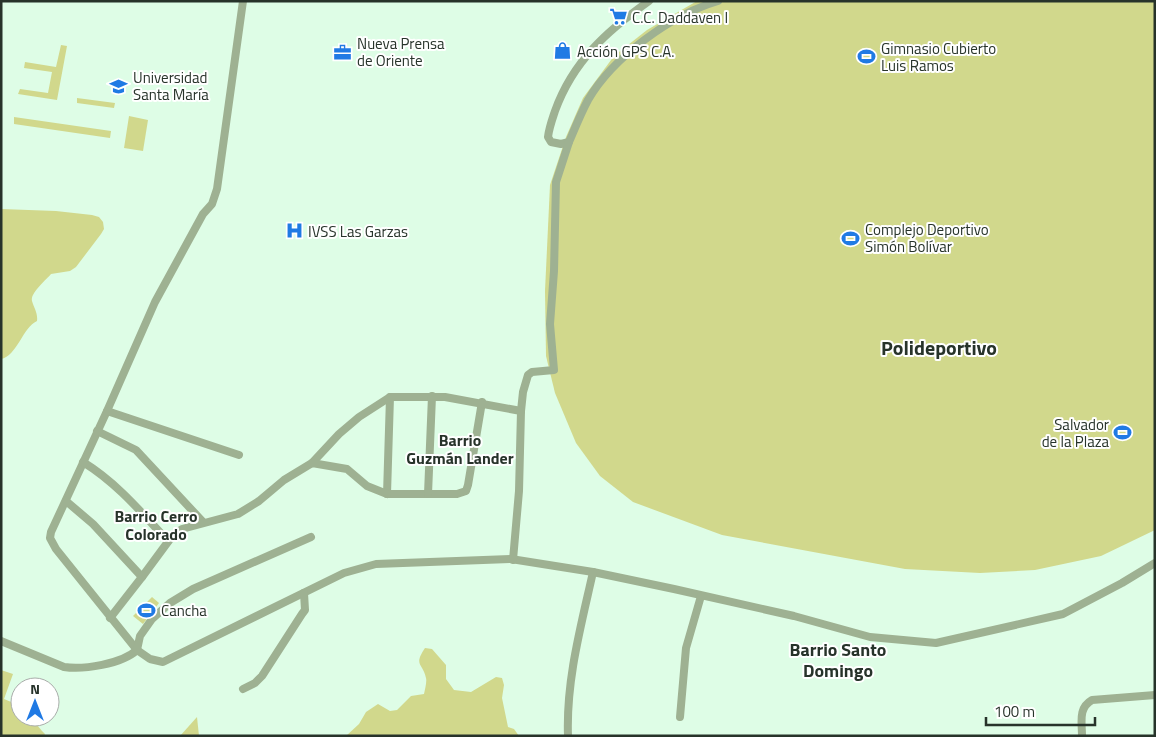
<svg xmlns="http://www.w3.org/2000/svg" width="1156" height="737" font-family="'Titillium Web',sans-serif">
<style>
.green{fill:#d1d88c}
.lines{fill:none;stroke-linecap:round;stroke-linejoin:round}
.street{stroke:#9eb192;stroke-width:8}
.labels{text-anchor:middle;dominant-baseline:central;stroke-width:4;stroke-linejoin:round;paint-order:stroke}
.poi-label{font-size:15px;fill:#27332a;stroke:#fff;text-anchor:start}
.neighbourhood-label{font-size:16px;font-weight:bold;fill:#27332a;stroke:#fff}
.quarter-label{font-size:18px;font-weight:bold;fill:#27332a;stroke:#fff}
.district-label{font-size:20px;font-weight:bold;fill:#27332a;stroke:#fff}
</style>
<rect width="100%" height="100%" fill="#defde6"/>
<!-- green -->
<g class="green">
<path d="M 697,1 L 1155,1 L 1155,530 L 1101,556 L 1035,570 L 980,573 L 905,569 L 722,535 L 633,502 L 600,476 L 576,443 L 555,393 L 546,356 L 545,291 L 550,185 L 566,137 L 583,98 L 614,56 L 647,30 Z"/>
<path d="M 61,45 L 67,46 L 57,100 L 18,94 L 20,89 L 48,93 L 52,72 L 24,68 L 25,62 L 56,67 Z"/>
<path d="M 77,98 L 115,103 L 114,108 L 77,103 Z"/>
<path d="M 129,116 L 148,120 L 143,151 L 124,148 Z"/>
<path d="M 14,117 L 111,131 L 110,138 L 14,124 Z"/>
<path d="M 1,209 L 56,211 L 92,215 L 99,217 L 103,222 L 104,229 L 101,234 L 76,267 L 70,271 L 51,274 C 46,280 30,293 32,301 C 34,308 38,313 37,321 C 23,327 17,356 1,359 Z"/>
<path d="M 152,597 L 159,603 L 143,624 L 133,616 Z"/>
<path d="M 425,648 L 432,649 L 446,665 L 446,679 L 454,690 L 471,692 L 496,677 L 502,678 L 504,685 L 502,698 L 508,727 L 514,729 L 519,736 L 346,736 L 359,724 L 366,712 L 378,704 L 390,711 L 397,710 L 411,696 L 424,694 C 425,689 427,682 426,678 C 423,663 413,666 425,648 Z"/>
<path d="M 1,670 L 13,674 L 4,699 L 16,704 L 20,708 L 20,717 C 33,717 36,725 45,734 L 44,736 L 1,736 Z"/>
<path d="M 197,717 L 199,736 L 180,736 Z"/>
</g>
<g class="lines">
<!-- street -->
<g class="street">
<path d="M 243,1 L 217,189 L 212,204 L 203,214 L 155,302 L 107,411 L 51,532 L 50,538 L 56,549 L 137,650 L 150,659 L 163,662 L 344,573 L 376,564 L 511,559 L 593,572 L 674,589 L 794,616 L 870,637 L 936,643 L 1063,614 L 1122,583 L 1155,563"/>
<path d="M 649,1 C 607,31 573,61 555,111 C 552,120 549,128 548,137 L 551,142 L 561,144 L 569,142 C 575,128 581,113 588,100 C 613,57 671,15 718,1"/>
<path d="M 390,397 L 387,494 L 457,494 L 466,491 L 468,485 L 482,402"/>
<path d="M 107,411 L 239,455"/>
<path d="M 521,411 L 523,392 L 528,375 L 532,372 L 554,370 L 550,324 L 554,271 L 556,182 L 569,142"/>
<path d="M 97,431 L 136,450 L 203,522"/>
<path d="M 83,462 C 117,483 141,512 168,541"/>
<path d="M 312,463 L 339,434 L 359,417 L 390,397 L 445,397 L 521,411 L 519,491 L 513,560"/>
<path d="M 428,494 L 432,396"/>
<path d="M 66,501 L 93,524 L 142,577"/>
<path d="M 110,618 L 142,577 L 173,535 L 182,529 L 238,514 L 259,501 L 284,480 L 312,463 L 347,469 L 367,486 L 387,494"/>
<path d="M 1,641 L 64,667 C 83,670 122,664 137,650 L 140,636 L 152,619 L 170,603 L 193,589 L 311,537"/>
<path d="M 243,689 L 255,683 L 262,676 L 302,614 L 305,610 L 304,593"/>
<path d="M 680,717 L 686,648 L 701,596"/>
<path d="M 568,736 C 566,680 581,626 593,572"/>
<path d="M 1082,736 C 1082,722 1078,708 1092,700 L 1155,695"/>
</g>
</g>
<!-- icons -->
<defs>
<symbol id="supermarket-bare" viewBox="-9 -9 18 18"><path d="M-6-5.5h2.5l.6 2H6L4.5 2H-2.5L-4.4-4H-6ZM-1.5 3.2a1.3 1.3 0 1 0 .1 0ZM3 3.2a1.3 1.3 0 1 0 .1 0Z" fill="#207ae4" stroke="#fff" stroke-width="2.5" paint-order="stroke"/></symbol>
<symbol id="shop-bare" viewBox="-9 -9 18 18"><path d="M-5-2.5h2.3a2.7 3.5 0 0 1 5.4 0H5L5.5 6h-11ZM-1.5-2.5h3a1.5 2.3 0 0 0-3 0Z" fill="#207ae4" stroke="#fff" stroke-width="2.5" paint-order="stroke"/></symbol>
<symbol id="office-bare" viewBox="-9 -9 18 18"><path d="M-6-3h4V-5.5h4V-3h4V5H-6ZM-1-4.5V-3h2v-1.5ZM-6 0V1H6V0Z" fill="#207ae4" stroke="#fff" stroke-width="2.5" paint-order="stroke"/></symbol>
<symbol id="stadium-bare" viewBox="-9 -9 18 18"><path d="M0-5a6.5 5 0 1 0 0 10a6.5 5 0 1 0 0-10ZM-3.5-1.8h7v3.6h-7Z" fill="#207ae4" stroke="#fff" stroke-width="2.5" paint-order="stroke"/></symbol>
<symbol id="university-bare" viewBox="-9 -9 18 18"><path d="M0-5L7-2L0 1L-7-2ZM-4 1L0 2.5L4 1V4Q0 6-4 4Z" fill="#207ae4" stroke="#fff" stroke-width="2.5" paint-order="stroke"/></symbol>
<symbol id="hospital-bare" viewBox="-9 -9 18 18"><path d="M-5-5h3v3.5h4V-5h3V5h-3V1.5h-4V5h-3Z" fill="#207ae4" stroke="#fff" stroke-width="2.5" paint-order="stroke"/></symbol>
</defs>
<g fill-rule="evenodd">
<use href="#supermarket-bare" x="606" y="4" width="25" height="25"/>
<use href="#shop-bare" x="550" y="38" width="25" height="25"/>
<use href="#office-bare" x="330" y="40" width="25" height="25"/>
<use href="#stadium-bare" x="854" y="44" width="25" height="25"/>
<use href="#university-bare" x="106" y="74" width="25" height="25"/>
<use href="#hospital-bare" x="282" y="218" width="25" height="25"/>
<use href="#stadium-bare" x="838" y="226" width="25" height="25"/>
<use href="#stadium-bare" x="1110" y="420" width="25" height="25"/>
<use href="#stadium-bare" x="134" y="598" width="25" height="25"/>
</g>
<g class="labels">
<!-- poi labels -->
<g class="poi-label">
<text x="632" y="17">C.C. Daddaven I</text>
<text x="357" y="43">Nueva Prensa<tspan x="357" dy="17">de Oriente</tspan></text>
<text x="881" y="48">Gimnasio Cubierto<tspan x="881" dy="17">Luis Ramos</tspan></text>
<text x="577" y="51">Acción GPS C.A.</text>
<text x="133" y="77">Universidad<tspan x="133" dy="17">Santa María</tspan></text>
<text x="865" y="229">Complejo Deportivo<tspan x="865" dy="17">Simón Bolívar</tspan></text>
<text x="308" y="231">IVSS Las Garzas</text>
<text x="1109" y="424" text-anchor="end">Salvador<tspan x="1109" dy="17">de la Plaza</tspan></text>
<text x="161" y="610">Cancha</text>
</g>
<!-- neighbourhood labels -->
<g class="neighbourhood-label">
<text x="460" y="440">Barrio<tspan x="460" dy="18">Guzmán Lander</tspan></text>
<text x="156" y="516">Barrio Cerro<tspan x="156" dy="18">Colorado</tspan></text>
</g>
<!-- quarter labels -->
<g class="quarter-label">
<text x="838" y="649">Barrio Santo<tspan x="838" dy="21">Domingo</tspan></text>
</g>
<!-- district labels -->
<g class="district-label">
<text x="939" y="347">Polideportivo</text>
</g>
</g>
<!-- border -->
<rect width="1156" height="737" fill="none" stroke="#27332a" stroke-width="5"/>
<!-- north arrow -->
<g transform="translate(35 702)"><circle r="24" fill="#ffffff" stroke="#a9adaa"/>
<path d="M0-4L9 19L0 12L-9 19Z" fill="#207ae4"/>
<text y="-8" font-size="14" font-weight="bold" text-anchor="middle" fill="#27332a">N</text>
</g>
<!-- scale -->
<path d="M986 717v8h109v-8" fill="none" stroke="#27332a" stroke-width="2.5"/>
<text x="994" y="717" font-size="15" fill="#27332a" stroke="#ffffff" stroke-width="4" paint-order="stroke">100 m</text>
</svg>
